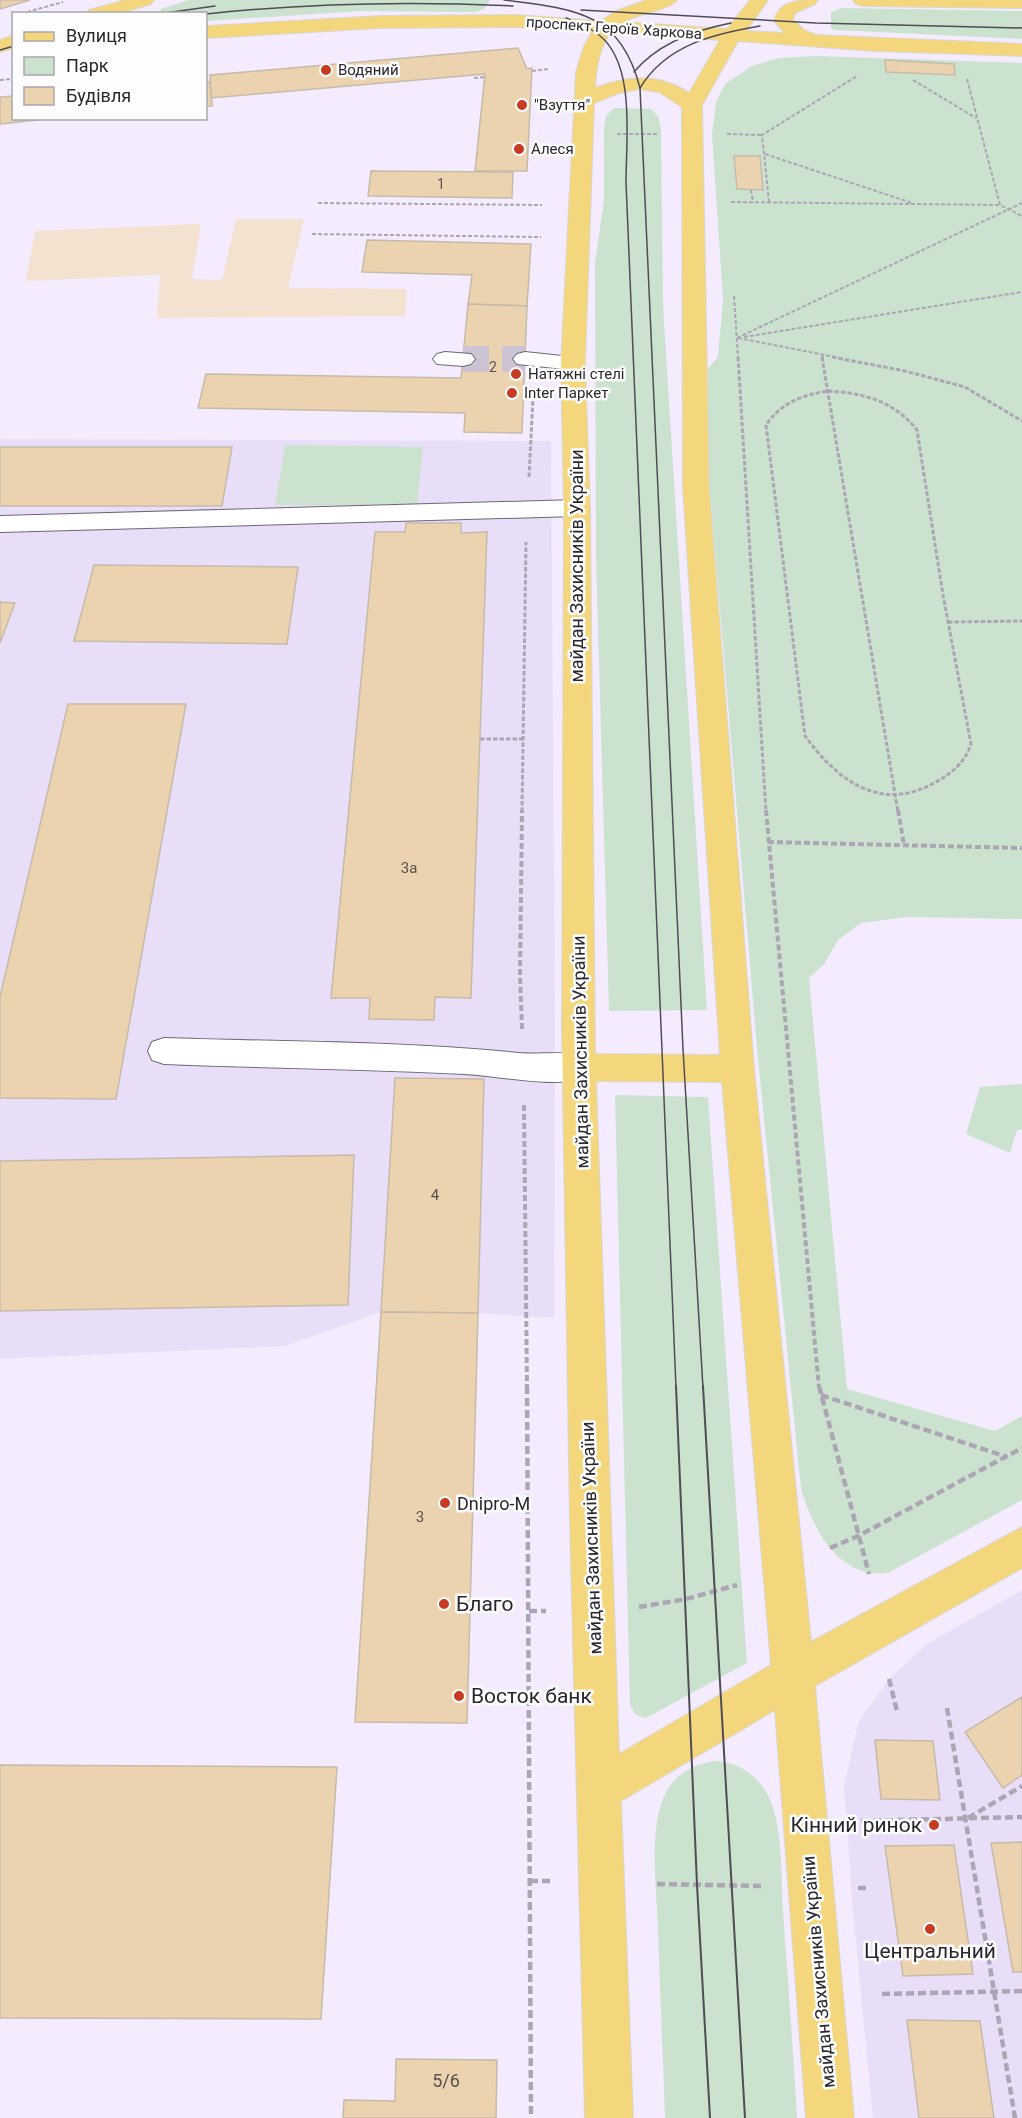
<svg xmlns="http://www.w3.org/2000/svg" width="1022" height="2118" font-family="Roboto,sans-serif">
<style>
.built{fill:#e9def7}
.industrial{fill:#f4e2d1}
.green{fill:#cbe2cf}
.building{fill:#ecd3b0;stroke:#c6baaa;stroke-width:1.5}
.lines{fill:none;stroke-linecap:round;stroke-linejoin:round}
.minor-tunnel{stroke:#ccc4d4;stroke-width:26;stroke-dasharray:26 13;stroke-linecap:butt}
.minor-casing{stroke:#6d6676;stroke-width:2}
.major-casing{stroke:#d9d8d9;stroke-width:2}
.path-far3{stroke:#aca6b4;stroke-width:2;stroke-dasharray:4 2;stroke-linecap:butt}
.path-far2{stroke:#aca6b4;stroke-width:3;stroke-dasharray:4.5 2;stroke-linecap:butt}
.path-far1{stroke:#aca6b4;stroke-width:4;stroke-dasharray:6 3;stroke-linecap:butt}
.path{stroke:#aca6b4;stroke-width:4.5;stroke-dasharray:8 4;stroke-linecap:butt}
.minor{fill:#fff;fill-rule:evenodd}
.major{fill:#f4d77d;fill-rule:evenodd}
.tram-far1{stroke:#504c55;stroke-width:1.5}
.tram{stroke:#504c55;stroke-width:2}
.poi-dot{fill:#c63b22;stroke:#fdfdfd;stroke-width:2}
.labels{text-anchor:middle;dominant-baseline:central;stroke-width:5;stroke-linejoin:round;paint-order:stroke}
.far-number-label{font-size:14px;fill:#5a514e}
.far-street-label{font-size:15px;fill:#2a262d;stroke:#fdfdfd}
.far-poi-label{font-size:15px;fill:#2a262d;stroke:#fdfdfd;text-anchor:start}
.number-label{font-size:15px;fill:#5a514e}
.street-label{font-size:18px;fill:#2a262d;stroke:#fdfdfd}
.poi-label{font-size:18px;fill:#2a262d;stroke:#fdfdfd;text-anchor:start}
.near-number-label{font-size:18px;fill:#5a514e}
.near-poi-label{font-size:21px;fill:#2a262d;stroke:#fdfdfd;text-anchor:start}
</style>
<rect width="100%" height="100%" fill="#f4ecfe"/>
<!-- built -->
<g class="built">
<path d="M 0,439 L 551,441 L 555,1030 L 554,1318 L 478,1313 L 381,1312 L 285,1346 L 0,1359 Z"/>
<path d="M 1022,1590 L 1022,2118 L 873,2118 L 853,1911 L 844,1787 L 858,1723 L 889,1679 L 927,1644 Z"/>
</g>
<!-- industrial -->
<path class="industrial" d="M 236,219 L 304,219 L 288,288 L 407,289 L 405,316 L 157,318 L 160,275 L 26,281 L 35,231 L 201,224 L 192,279 L 222,280 Z"/>
<!-- green -->
<g class="green">
<path d="M 189,0 L 490,0 L 484,9 L 476,12 L 362,11 L 206,21 L 206,14 L 159,13 L 161,9 Z"/>
<path d="M 841,8 L 1022,11 L 1022,39 L 834,30 L 831,28 L 831,12 Z"/>
<path d="M 816,56 L 1022,63 L 1022,919 L 907,917 L 861,923 L 838,940 L 824,964 L 809,978 L 847,1389 L 995,1431 L 1022,1416 L 1022,1500 L 888,1573 C 838,1579 813,1529 801,1489 L 757,1048 L 709,480 L 696,445 L 705,372 L 718,357 L 723,299 L 712,134 L 716,102 L 725,84 L 752,66 L 779,58 Z"/>
<path d="M 614,108 L 651,109 L 658,116 L 661,129 L 663,305 L 707,1010 L 609,1011 L 596,557 L 595,263 L 604,200 L 604,129 L 606,116 Z"/>
<path d="M 285,445 L 423,447 L 417,506 L 275,505 Z"/>
<path d="M 1022,1084 L 1022,1129 L 1017,1130 L 1010,1153 L 966,1134 L 980,1087 Z"/>
<path d="M 615,1095 L 708,1097 L 747,1663 L 646,1718 L 636,1715 L 630,1705 Z"/>
<path d="M 716,1761 C 742,1763 761,1778 771,1802 C 783,1833 781,1878 783,1912 C 788,1980 793,2049 797,2118 L 665,2118 C 663,2055 660,1993 658,1930 C 657,1891 648,1830 665,1794 C 676,1773 694,1764 716,1761 Z"/>
</g>
<!-- building -->
<g class="building">
<path d="M 0,0 L 30,0 L 0,9 Z"/>
<path d="M 518,48 L 527,69 L 532,68 L 527,171 L 475,171 L 485,74 L 211,98 L 210,75 Z"/>
<path d="M 885,60 L 954,64 L 955,75 L 886,72 Z"/>
<path d="M 206,82 L 210,82 L 212,106 L 206,106 Z"/>
<path d="M 14,96 L 14,118 L 54,118 L 0,124 L 0,97 Z"/>
<path d="M 734,156 L 760,156 L 763,190 L 737,189 Z"/>
<path d="M 371,171 L 513,172 L 512,198 L 368,196 Z"/>
<path d="M 367,240 L 531,244 L 527,306 L 468,304 L 472,275 L 362,272 Z"/>
<path d="M 468,304 L 527,306 L 522,433 L 464,432 L 465,413 L 198,408 L 206,374 L 461,378 Z"/>
<path d="M 0,447 L 232,447 L 222,506 L 0,506 Z"/>
<path d="M 406,523 L 461,523 L 461,533 L 487,532 L 471,998 L 435,997 L 434,1020 L 369,1019 L 370,998 L 331,998 L 375,532 L 405,532 Z"/>
<path d="M 94,565 L 298,567 L 287,644 L 74,641 Z"/>
<path d="M 0,602 L 15,603 L 0,643 Z"/>
<path d="M 68,704 L 186,704 L 116,1099 L 0,1098 L 0,997 Z"/>
<path d="M 395,1078 L 484,1079 L 478,1313 L 381,1312 Z"/>
<path d="M 354,1155 L 348,1305 L 0,1311 L 0,1161 Z"/>
<path d="M 381,1312 L 478,1313 L 467,1723 L 355,1722 Z"/>
<path d="M 1022,1697 L 1022,1775 L 1003,1788 L 965,1732 Z"/>
<path d="M 875,1740 L 933,1741 L 940,1800 L 881,1799 Z"/>
<path d="M 0,1765 L 337,1767 L 321,2019 L 0,2018 Z"/>
<path d="M 1022,1842 L 1022,1972 L 1013,1972 L 991,1843 Z"/>
<path d="M 954,1845 L 973,1974 L 903,1976 L 885,1846 Z"/>
<path d="M 907,2020 L 980,2021 L 994,2118 L 919,2118 Z"/>
<path d="M 396,2059 L 497,2060 L 496,2118 L 343,2118 L 344,2100 L 395,2101 Z"/>
</g>
<g class="lines">
<!-- minor-tunnel -->
<path class="minor-tunnel" d="M 463,359 L 525,359"/>
<defs>
<g id="minor">
<path d="M 445,352 L 471,354 L 475,359 L 471,364 L 463,366 L 437,364 L 433,359 L 437,354 Z"/>
<path d="M 525,352 L 581,358 L 585,363 L 581,368 L 573,370 L 517,364 L 513,359 L 517,354 Z"/>
<path d="M 577,500 L 586,502 L 590,508 L 586,514 L 577,516 L 0,532 L 0,516 Z"/>
<path d="M 164,1038 C 282,1042 401,1041 519,1053 C 543,1055 568,1050 591,1057 L 596,1067 L 591,1077 C 553,1089 503,1076 464,1074 C 364,1069 264,1068 164,1064 L 152,1060 L 148,1051 L 152,1042 Z"/>
</g>
<g id="major">
<path d="M 125,0 L 154,0 L 151,4 L 118,14 L 87,14 L 89,10 Z"/>
<path d="M 647,0 L 677,0 C 671,9 635,15 623,22 L 727,29 L 750,0 L 768,0 L 746,31 L 785,33 L 774,21 C 779,0 799,0 818,0 L 815,4 L 795,13 L 793,20 L 804,30 L 816,35 L 1022,44 L 1022,56 L 875,51 L 738,41 L 702,105 L 709,488 L 754,1069 L 811,1642 L 1022,1527 L 1022,1568 L 815,1686 L 854,2118 L 806,2118 L 775,1710 L 621,1801 L 633,2118 L 585,2118 L 570,1521 L 562,1030 L 564,508 L 561,363 L 576,72 L 584,46 L 592,32 L 517,27 L 381,28 L 206,38 L 206,26 L 381,16 L 517,15 L 601,21 L 616,11 ZM 610,33 L 720,40 L 689,93 C 660,73 626,76 595,88 C 596,70 599,48 610,33 ZM 639,89 L 659,92 L 682,107 L 683,488 L 720,1055 L 595,1054 L 590,508 L 585,363 L 594,103 L 619,93 ZM 596,1081 L 722,1082 L 771,1665 L 619,1754 Z"/>
<path d="M 853,0 L 1022,0 L 1022,8 L 862,6 L 856,4 Z"/>
<path d="M 14,35 L 14,48 L 0,52 L 0,40 Z"/>
</g>
</defs>
<!-- minor casing -->
<use href="#minor" class="minor-casing"/>
<!-- major casing -->
<use href="#major" class="major-casing"/>
<!-- path-far3 -->
<g class="path-far3">
<path d="M 27,12 L 63,2"/>
<path d="M 532,71 L 548,69"/>
<path d="M 474,78 L 485,77"/>
<path d="M 967,79 L 1000,205 L 1022,216"/>
<path d="M 0,80 L 14,79"/>
<path d="M 913,80 L 976,118"/>
<path d="M 617,134 L 658,134"/>
<path d="M 727,134 L 762,135"/>
<path d="M 765,154 L 912,203"/>
<path d="M 751,190 L 753,202"/>
<path d="M 731,202 L 1000,205"/>
<path d="M 769,202 L 762,135 L 857,76"/>
<path d="M 318,203 L 542,205"/>
<path d="M 312,234 L 541,237"/>
<path d="M 734,296 L 738,358"/>
<path d="M 744,337 L 1022,292"/>
<path d="M 737,338 L 1022,203"/>
<path d="M 738,338 L 840,358"/>
<path d="M 822,355 L 823,358"/>
</g>
<!-- path-far2 -->
<g class="path-far2">
<path d="M 738,357 L 766,812"/>
<path d="M 822,357 L 898,812"/>
<path d="M 832,357 L 905,371 L 965,387 L 1022,421"/>
<path d="M 828,391 C 864,393 894,401 917,430 L 943,595 L 971,744 C 965,763 951,774 934,783 C 880,813 837,780 805,736 L 766,425 C 781,403 802,395 828,391 Z"/>
<path d="M 529,477 L 533,398"/>
<path d="M 948,622 L 1022,621"/>
<path d="M 480,739 L 522,739"/>
<path d="M 522,812 L 526,542"/>
</g>
<!-- path-far1 -->
<g class="path-far1">
<path d="M 766,810 L 819,1388"/>
<path d="M 898,810 L 904,845"/>
<path d="M 768,842 L 1022,848"/>
<path d="M 522,1029 L 520,975 L 522,810"/>
<path d="M 524,1105 L 527,1388"/>
</g>
<!-- path -->
<g class="path">
<path d="M 527,1386 L 531,2118"/>
<path d="M 819,1386 L 869,1574"/>
<path d="M 821,1395 L 1007,1457"/>
<path d="M 830,1548 L 858,1536 L 1022,1448"/>
<path d="M 639,1607 L 686,1599 L 737,1585"/>
<path d="M 529,1611 L 546,1611"/>
<path d="M 889,1679 L 897,1711"/>
<path d="M 947,1708 L 1015,2118"/>
<path d="M 968,1818 L 1022,1786"/>
<path d="M 861,1821 L 1022,1817"/>
<path d="M 530,1881 L 552,1881"/>
<path d="M 657,1884 L 763,1886"/>
<path d="M 858,1888 L 869,1888"/>
<path d="M 882,1994 L 1022,1991"/>
</g>
<!-- minor -->
<use href="#minor" class="minor"/>
<!-- major -->
<use href="#major" class="major"/>
<!-- tram-far1 -->
<g class="tram-far1">
<path d="M 504,0 C 574,9 620,11 640,88 L 683,1049 L 703,1388"/>
<path d="M 581,10 L 816,23 L 1022,28"/>
<path d="M 158,14 L 215,6"/>
<path d="M 206,14 C 308,3 410,1 513,6"/>
<path d="M 566,18 C 578,23 590,27 599,35 C 636,64 626,139 626,182 L 676,1388"/>
<path d="M 0,50 L 14,46"/>
<path d="M 634,72 C 658,43 695,30 731,23"/>
<path d="M 640,88 C 666,45 713,34 760,26"/>
</g>
<!-- tram -->
<g class="tram">
<path d="M 676,1386 L 697,1885 L 710,2118"/>
<path d="M 703,1386 L 745,2118"/>
</g>
</g>
<!-- markers -->
<g class="poi-dot">
<circle cx="326" cy="70" r="6"/>
<circle cx="522" cy="105" r="6"/>
<circle cx="519" cy="149" r="6"/>
<circle cx="516" cy="374" r="6"/>
<circle cx="512" cy="393" r="6"/>
<circle cx="445" cy="1503" r="6"/>
<circle cx="444" cy="1604" r="6"/>
<circle cx="459" cy="1696" r="6"/>
<circle cx="934" cy="1825" r="6"/>
<circle cx="930" cy="1929" r="6"/>
</g>
<g class="labels">
<!-- far-number labels -->
<g class="far-number-label">
<text x="441" y="184">1</text>
<text x="493" y="367">2</text>
</g>
<!-- far-street labels -->
<g class="far-street-label">
<text transform="translate(614 28) rotate(4)">проспект Героїв Харкова</text>
</g>
<!-- far-poi labels -->
<g class="far-poi-label">
<text x="338" y="70">Водяний</text>
<text x="534" y="105">"Взуття"</text>
<text x="531" y="149">Алеся</text>
<text x="528" y="374">Натяжні стелі</text>
<text x="524" y="393">Inter Паркет</text>
</g>
<!-- number labels -->
<g class="number-label">
<text x="409" y="868">3а</text>
<text x="435" y="1195">4</text>
<text x="420" y="1517">3</text>
</g>
<!-- street labels -->
<g class="street-label">
<text transform="translate(576 566) rotate(-90)">майдан Захисників України</text>
<text transform="translate(580 1052) rotate(-91)">майдан Захисників України</text>
<text transform="translate(591 1538) rotate(-92)">майдан Захисників України</text>
<text transform="translate(818 1972) rotate(-95)">майдан Захисників України</text>
</g>
<!-- poi labels -->
<g class="poi-label">
<text x="457" y="1503">Dnipro-M</text>
</g>
<!-- near-number labels -->
<g class="near-number-label">
<text x="446" y="2080">5/6</text>
</g>
<!-- near-poi labels -->
<g class="near-poi-label">
<text x="456" y="1604">Благо</text>
<text x="471" y="1696">Восток банк</text>
<text x="922" y="1825" text-anchor="end">Кінний ринок</text>
<text x="930" y="1951" text-anchor="middle">Центральний</text>
</g>
</g>
<!-- legend -->
<rect x="12" y="12" width="195" height="108" fill="#fdfdfd" stroke="#a9a7aa" stroke-width="1.5"/>
<rect x="24" y="32" width="30" height="9" fill="#f4d77d" stroke="#a9a7aa" stroke-width="1.5"/>
<text x="66" y="42" font-size="18" fill="#2a262d">Вулиця</text>
<rect x="24" y="57" width="30" height="18" fill="#cbe2cf" stroke="#a9a7aa" stroke-width="1.5"/>
<text x="66" y="72" font-size="18" fill="#2a262d">Парк</text>
<rect x="24" y="87" width="30" height="18" fill="#ecd3b0" stroke="#a9a7aa" stroke-width="1.5"/>
<text x="66" y="102" font-size="18" fill="#2a262d">Будівля</text>
</svg>
